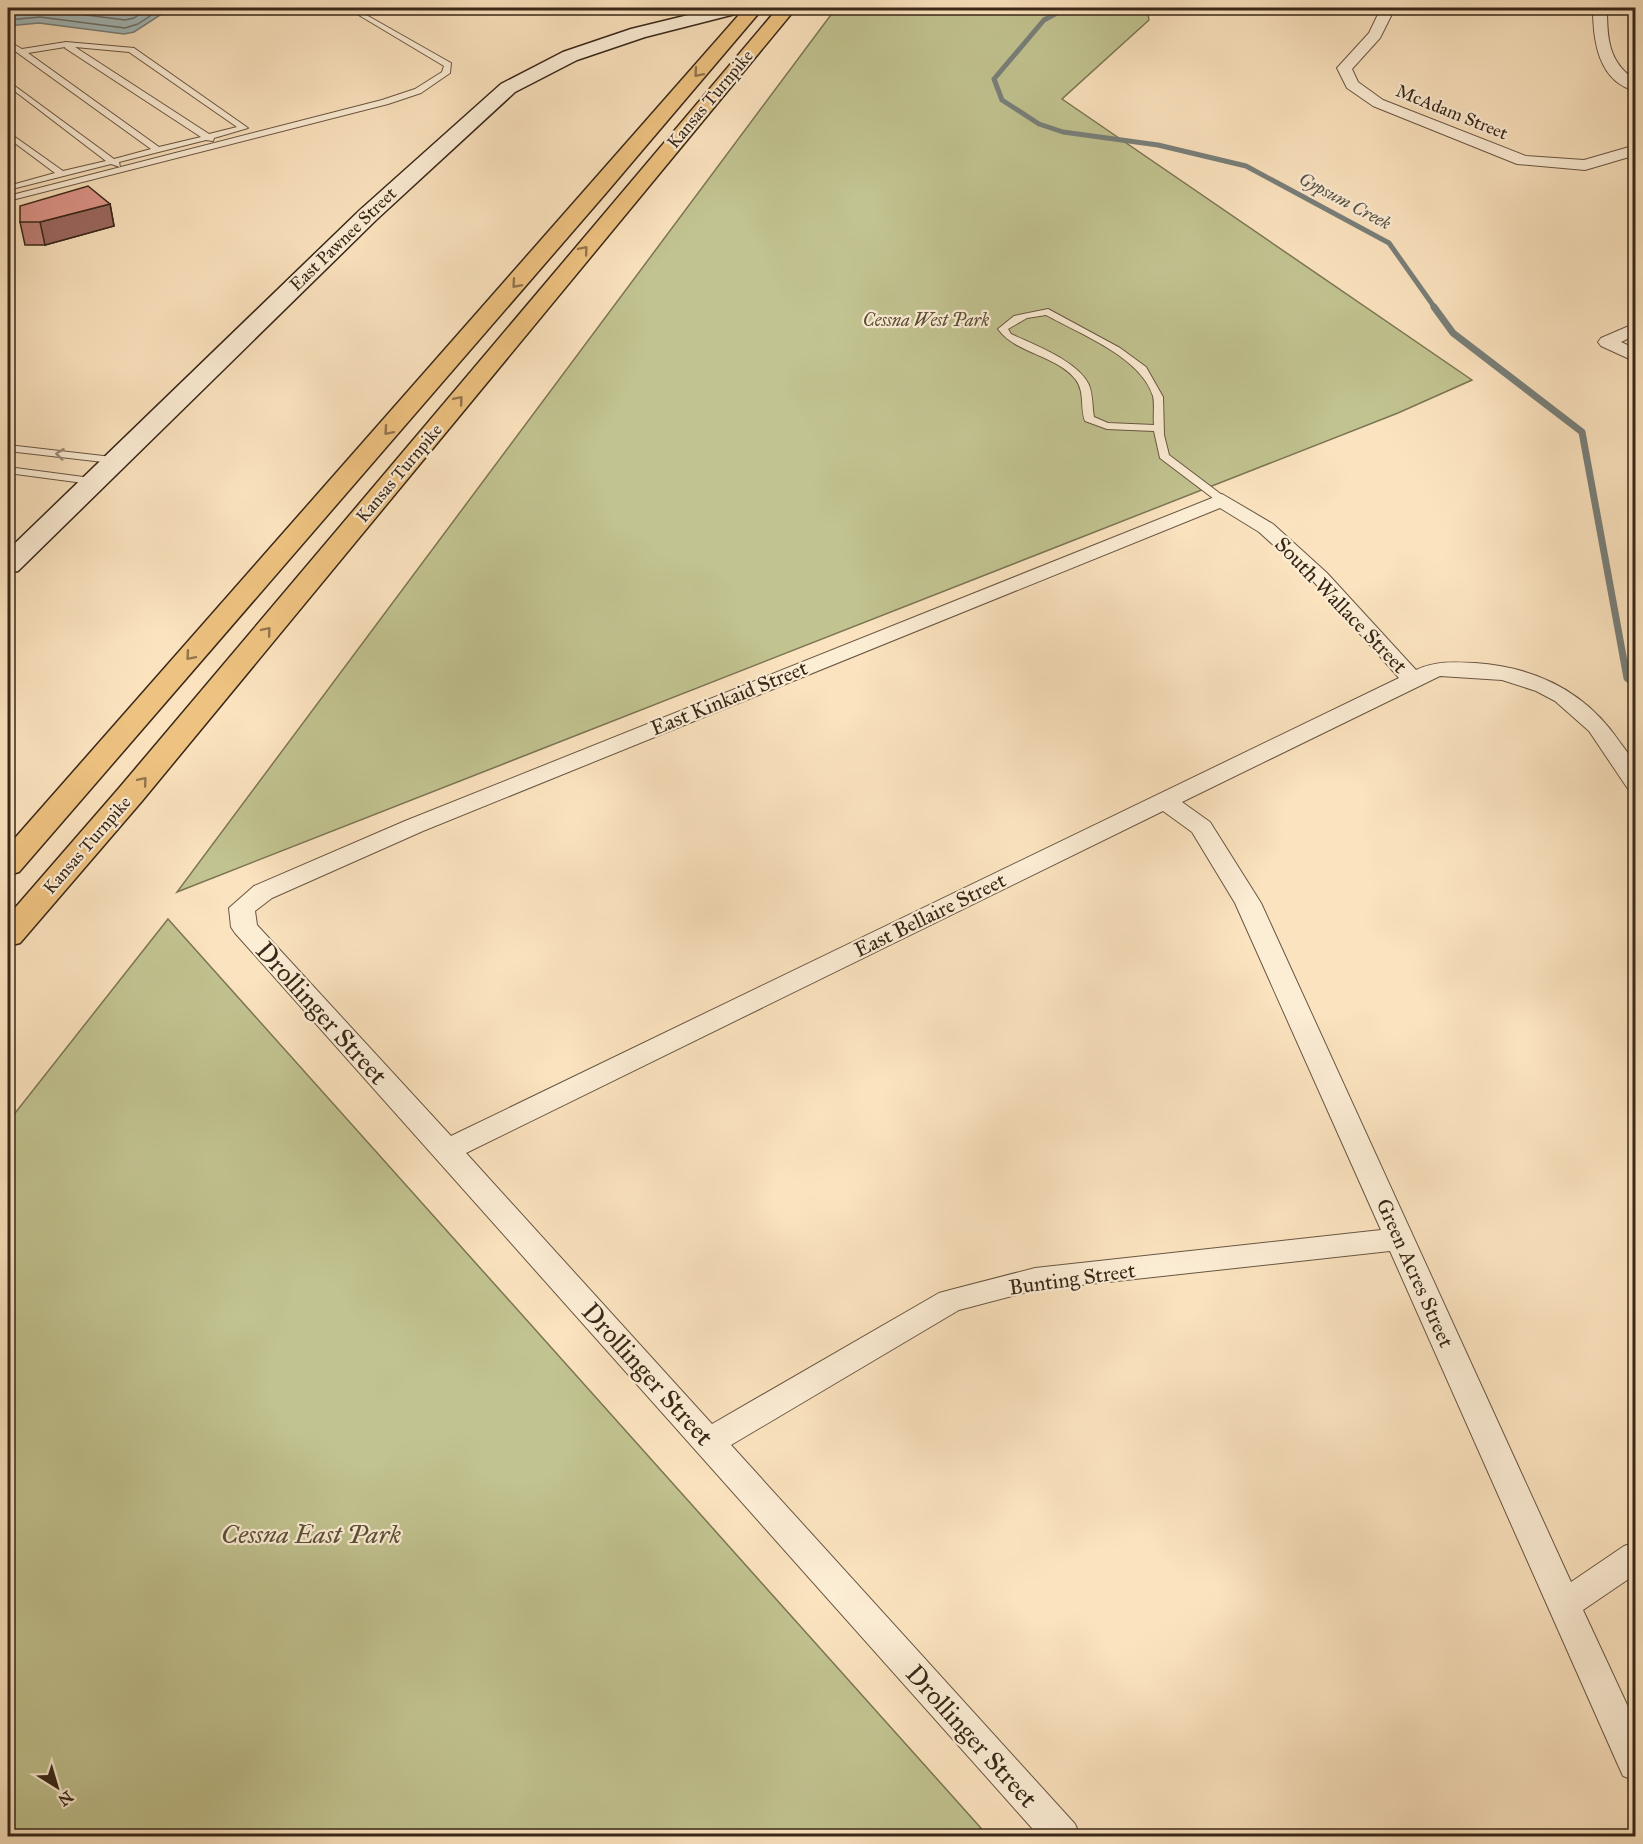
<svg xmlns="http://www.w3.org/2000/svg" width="1643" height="1844" font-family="'IM FELL Great Primer',serif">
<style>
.green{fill:#c1c390;stroke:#7c7554;stroke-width:1.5}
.water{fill:#a4bbbd;stroke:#79807b;stroke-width:1.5}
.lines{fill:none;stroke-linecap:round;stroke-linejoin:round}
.shore{stroke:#6e716a;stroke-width:1.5}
.stream-far1{stroke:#79807b;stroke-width:5}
.stream{stroke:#79807b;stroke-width:7}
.lane-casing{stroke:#695642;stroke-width:2}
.street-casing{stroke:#695642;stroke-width:2}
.secondary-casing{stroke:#382718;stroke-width:3}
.highway-casing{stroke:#382718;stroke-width:3}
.lane{fill:#fcedd5;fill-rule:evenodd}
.street{fill:#fcedd5;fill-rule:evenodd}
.secondary{fill:#fcedd5;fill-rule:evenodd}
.highway{fill:#eec280;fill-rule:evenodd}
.wall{fill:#bf8077;stroke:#382718;stroke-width:1.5}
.shaded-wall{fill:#9b6861;stroke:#382718;stroke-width:1.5}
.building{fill:#de958a;stroke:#382718;stroke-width:1.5}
.oneway{stroke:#93744c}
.oneway2{stroke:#9a8a76}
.labels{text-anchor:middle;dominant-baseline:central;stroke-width:4.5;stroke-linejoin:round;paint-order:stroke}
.far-street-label{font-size:18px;fill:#382718;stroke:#fcedd5}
.far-water-label{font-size:18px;font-style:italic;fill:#58534a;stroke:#fcedd5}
.far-park-label{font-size:18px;font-style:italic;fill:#5a4e36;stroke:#fcedd5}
.street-label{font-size:21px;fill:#382718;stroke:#fcedd5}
.near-street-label{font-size:26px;fill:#382718;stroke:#fcedd5}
.near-park-label{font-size:26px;font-style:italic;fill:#5a4e36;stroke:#fcedd5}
</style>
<rect width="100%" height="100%" fill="#fbe3bf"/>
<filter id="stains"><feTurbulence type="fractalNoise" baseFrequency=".00333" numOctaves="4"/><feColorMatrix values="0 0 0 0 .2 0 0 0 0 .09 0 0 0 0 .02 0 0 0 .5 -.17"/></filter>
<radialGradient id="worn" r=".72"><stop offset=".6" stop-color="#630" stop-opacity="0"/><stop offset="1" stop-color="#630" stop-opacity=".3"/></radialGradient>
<!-- green -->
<g class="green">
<path d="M 836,8 L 1147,8 L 1149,20 L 1062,99 L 1472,380 L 1398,413 L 177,892 Z"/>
<path d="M 168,919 L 988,1836 L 8,1836 L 8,1122 Z"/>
</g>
<!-- water -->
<path class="water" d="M 8,8 L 171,8 L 134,32 L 124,34 L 39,23 L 8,26 Z"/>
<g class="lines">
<!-- shore -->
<g class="shore">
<path d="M 8,13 L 40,9 L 125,20 L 134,18 L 149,8"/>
<path d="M 8,20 L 40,17 L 125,28 L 138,24 L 162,8"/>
</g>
<!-- stream-far1 -->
<path class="stream-far1" d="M 1066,8 L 1044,20 L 994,79 L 1002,100 L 1039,124 L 1063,132 L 1158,145 L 1246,166 L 1389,243 L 1435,308"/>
<!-- stream -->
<path class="stream" d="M 1434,307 L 1453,333 L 1582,432 L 1627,678 L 1636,685"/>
<defs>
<g id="lane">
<path d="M 347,8 L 354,8 L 451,63 L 450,73 L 421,93 L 388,104 L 8,201 L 8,196 L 382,100 L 415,89 L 442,72 L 444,66 Z"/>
<path d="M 8,41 L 22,49 L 66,42 L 134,48 L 248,128 L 214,138 L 213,141 L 206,140 L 119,162 L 120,167 L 111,164 L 8,190 L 8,186 L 55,173 L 8,138 L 8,132 L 63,171 L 106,161 L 8,86 L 8,81 L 114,159 L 151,149 L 8,46 ZM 65,47 L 65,48 L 201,137 L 159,147 L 28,53 ZM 75,47 L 129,52 L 237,127 L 209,134 Z"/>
<path d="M 1048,309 L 1120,348 L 1146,367 L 1163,397 L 1164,435 L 1169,455 L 1226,498 L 1226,502 L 1218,502 L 1160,458 L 1154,431 L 1107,429 L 1085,421 C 1080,408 1085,392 1076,380 C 1057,355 1016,354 998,329 L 1014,316 ZM 1046,315 C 1080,334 1141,357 1153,396 C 1155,405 1153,416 1154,425 L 1108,423 L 1094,417 C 1092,407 1093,395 1089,385 C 1078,361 1034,345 1011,334 L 1008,329 L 1027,318 Z"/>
<path d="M 8,445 L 112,457 L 117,460 L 112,463 L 8,451 Z"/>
<path d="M 8,467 L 91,478 L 96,481 L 91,484 L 8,473 Z"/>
</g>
<g id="street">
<path d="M 1381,8 L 1395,8 L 1380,38 L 1352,69 L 1358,82 L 1383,100 L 1526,156 L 1584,160 L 1636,145 L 1636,155 L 1585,170 L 1517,164 L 1373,106 L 1347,88 L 1337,68 L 1369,33 Z"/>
<path d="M 1593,8 L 1607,8 C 1607,37 1608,63 1636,80 L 1636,91 C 1598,82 1593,40 1593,8 Z"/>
<path d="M 1636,323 L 1636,335 L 1621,342 L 1636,349 L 1636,362 L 1601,346 L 1598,342 L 1601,338 Z"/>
<path d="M 1222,494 L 1273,524 L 1327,573 L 1416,670 C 1436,661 1453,662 1475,663 C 1534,667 1585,691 1619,741 C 1624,748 1631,756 1634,764 C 1638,771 1636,783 1636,791 L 1628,789 L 1589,731 L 1555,701 L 1536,691 L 1502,680 L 1440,676 L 1182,802 L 1210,822 L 1261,903 L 1571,1582 L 1624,1546 L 1636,1542 L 1636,1574 L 1583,1610 L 1636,1724 L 1636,1781 L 1623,1776 L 1618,1765 L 1390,1251 L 1035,1290 L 959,1310 L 731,1445 L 1075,1824 L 1080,1836 L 1039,1836 L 235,933 L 231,927 L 229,908 L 254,886 L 405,821 ZM 1220,508 L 1259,532 L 1313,581 L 1399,678 L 451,1136 L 257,925 L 255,911 L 272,898 L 423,831 ZM 1163,811 L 1192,832 L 1235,903 L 1381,1230 L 1035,1268 L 950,1290 L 939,1293 L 712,1424 L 466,1153 Z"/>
</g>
<path id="secondary" d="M 717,8 L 746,8 L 743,12 L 645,37 L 577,60 L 515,92 L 376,220 L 18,571 L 8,573 L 8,550 L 360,210 L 501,84 L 563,52 L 631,29 Z"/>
<g id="highway">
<path d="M 745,8 L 763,8 L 606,193 L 19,872 L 8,875 L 8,846 Z"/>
<path d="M 778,8 L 796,8 L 142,801 L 20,943 L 8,946 L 8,916 L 120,787 Z"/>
</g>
</defs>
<!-- lane casing -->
<use href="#lane" class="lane-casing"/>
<!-- street casing -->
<use href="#street" class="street-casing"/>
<!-- secondary casing -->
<use href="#secondary" class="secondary-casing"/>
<!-- highway casing -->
<use href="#highway" class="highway-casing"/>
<!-- lane -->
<use href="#lane" class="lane"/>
<!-- street -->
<use href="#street" class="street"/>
<!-- secondary -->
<use href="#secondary" class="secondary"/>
<!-- highway -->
<use href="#highway" class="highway"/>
</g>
<!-- wall -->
<path class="wall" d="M 110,204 L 114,226 L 45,245 L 25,245 L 20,222 Z"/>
<!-- shaded-wall -->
<path class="shaded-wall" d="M 110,204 L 114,226 L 45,245 L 40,222 Z"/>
<!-- building -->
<path class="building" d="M 88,186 L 110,204 L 40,222 L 20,222 L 20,206 Z"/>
<!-- one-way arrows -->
<defs><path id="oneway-chevron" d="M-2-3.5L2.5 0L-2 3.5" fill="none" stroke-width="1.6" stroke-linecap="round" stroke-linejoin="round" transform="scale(1.5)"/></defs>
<g class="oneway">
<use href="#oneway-chevron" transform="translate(698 73) rotate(131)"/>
<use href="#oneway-chevron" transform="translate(584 250) rotate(-50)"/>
<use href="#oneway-chevron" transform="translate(516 284) rotate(131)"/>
<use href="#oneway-chevron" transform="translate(459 400) rotate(-50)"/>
<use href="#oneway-chevron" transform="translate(388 431) rotate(131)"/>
<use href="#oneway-chevron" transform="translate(267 631) rotate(-50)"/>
<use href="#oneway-chevron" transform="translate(190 656) rotate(131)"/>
<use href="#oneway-chevron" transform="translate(143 781) rotate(-50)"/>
</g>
<use class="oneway2" href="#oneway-chevron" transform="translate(60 454) rotate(-173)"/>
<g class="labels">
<!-- far-street labels -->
<g class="far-street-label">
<text transform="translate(710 99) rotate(-50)">Kansas Turnpike</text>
<text transform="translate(1452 112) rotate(22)">McAdam Street</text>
<text transform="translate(343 239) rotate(-44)">East Pawnee Street</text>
<text transform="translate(399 473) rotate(-50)">Kansas Turnpike</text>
<text transform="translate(87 845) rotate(-49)">Kansas Turnpike</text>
</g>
<!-- far-water labels -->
<g class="far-water-label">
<text transform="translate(1345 201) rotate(28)">Gypsum Creek</text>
</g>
<!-- far-park labels -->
<g class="far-park-label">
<text x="926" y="320">Cessna West Park</text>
</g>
<!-- street labels -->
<g class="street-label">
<text transform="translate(1341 605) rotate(46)">South Wallace Street</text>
<text transform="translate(729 698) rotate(-22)">East Kinkaid Street</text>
<text transform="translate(930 915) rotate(-26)">East Bellaire Street</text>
<text transform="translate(1415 1273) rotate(66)">Green Acres Street</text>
<text transform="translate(1072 1279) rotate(-8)">Bunting Street</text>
</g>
<!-- near-street labels -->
<g class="near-street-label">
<text transform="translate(322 1013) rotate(48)">Drollinger Street</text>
<text transform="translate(648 1374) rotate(48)">Drollinger Street</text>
<text transform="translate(972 1736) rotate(48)">Drollinger Street</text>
</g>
<!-- near-park labels -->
<g class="near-park-label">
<text x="311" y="1534">Cessna East Park</text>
</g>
</g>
<!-- margin -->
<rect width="1643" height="1844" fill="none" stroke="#fbe3bf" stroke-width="30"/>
<rect x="9" y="9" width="1625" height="1826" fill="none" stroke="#382718" stroke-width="3"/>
<rect x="15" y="15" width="1613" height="1814" fill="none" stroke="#382718" stroke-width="1.5"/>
<!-- north arrow -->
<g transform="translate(57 1787) rotate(143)" stroke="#fcedd5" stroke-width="4.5" paint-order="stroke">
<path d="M0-4.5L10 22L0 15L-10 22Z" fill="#382718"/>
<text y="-9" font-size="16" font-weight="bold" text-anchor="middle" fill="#382718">N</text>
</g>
<rect width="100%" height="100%" filter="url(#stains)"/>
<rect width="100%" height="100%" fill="url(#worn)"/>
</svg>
